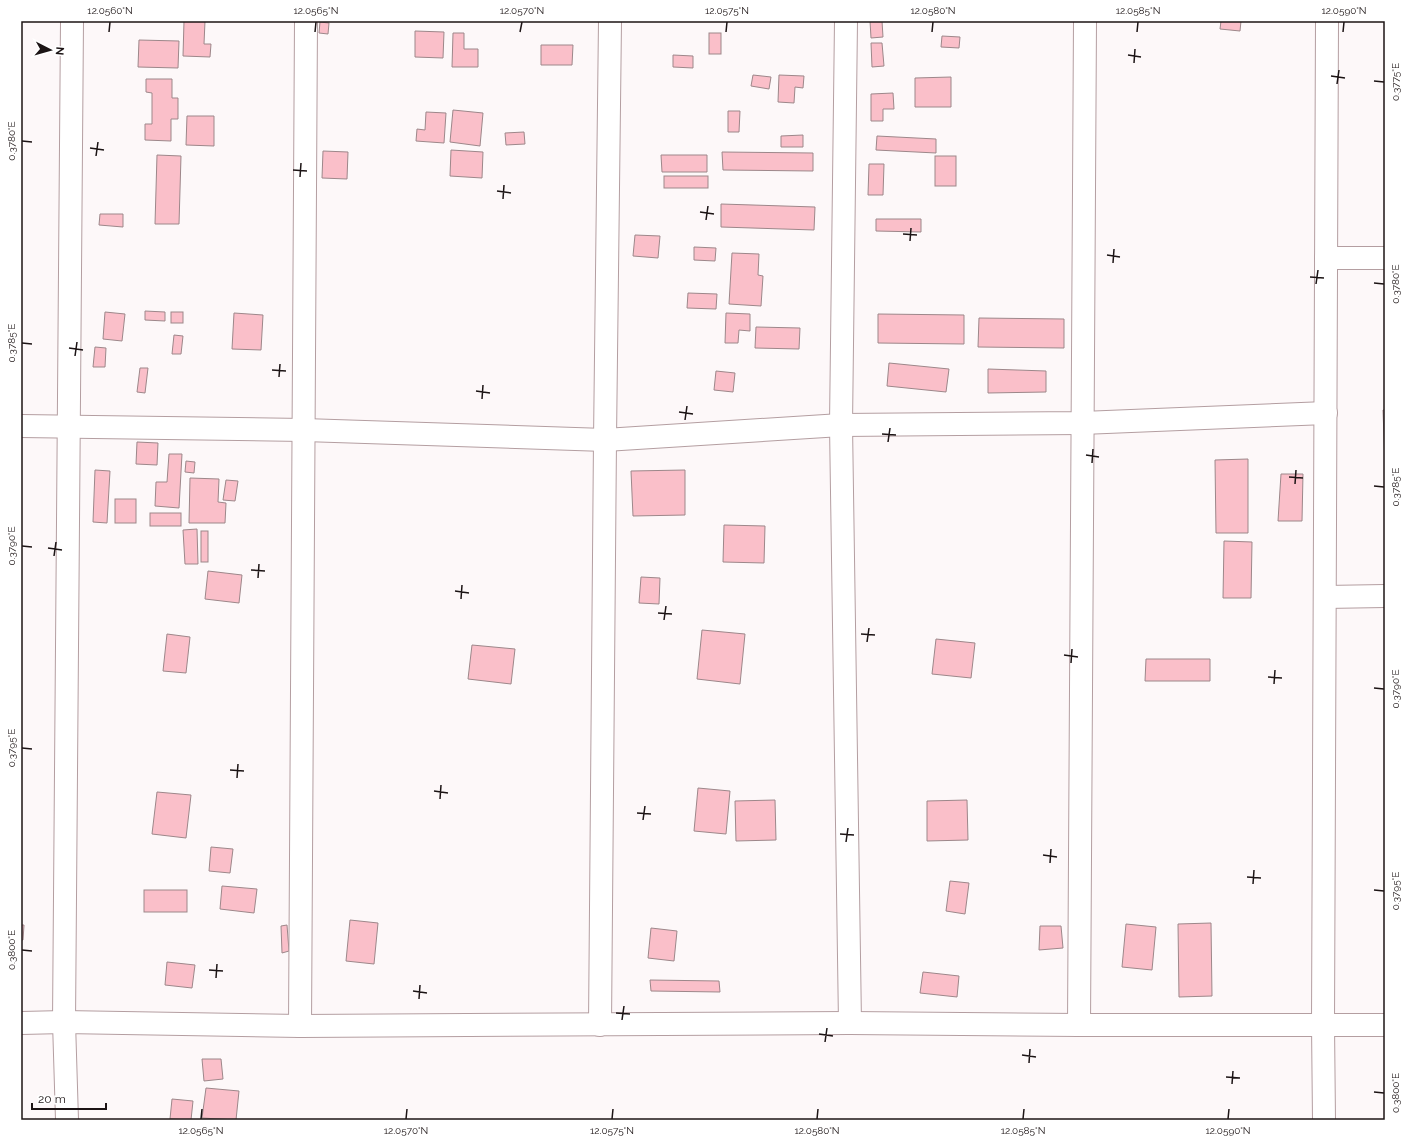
<svg xmlns="http://www.w3.org/2000/svg" width="1406" height="1141" font-family="Raleway,sans-serif">
	<rect width="100%" height="100%" fill="#fdf8f9"/>
	<g fill="#fabfc9" stroke="#9d878a">
		<path d="M 184,21 L 205,21 L 204,44 L 211,44 L 210,57 L 183,56 Z"/>
		<path d="M 870,21 L 882,21 L 883,37 L 871,38 Z"/>
		<path d="M 1221,21 L 1241,21 L 1240,31 L 1220,29 Z"/>
		<path d="M 320,22 L 329,23 L 328,34 L 319,33 Z"/>
		<path d="M 415,31 L 444,32 L 443,58 L 415,57 Z"/>
		<path d="M 453,33 L 464,33 L 464,49 L 478,49 L 478,67 L 452,67 Z"/>
		<rect x="709" y="33" width="12" height="21"/>
		<path d="M 942,36 L 960,37 L 959,48 L 941,47 Z"/>
		<path d="M 139,40 L 179,41 L 178,68 L 138,67 Z"/>
		<path d="M 871,43 L 882,43 L 884,66 L 872,67 Z"/>
		<path d="M 541,45 L 573,45 L 572,65 L 541,65 Z"/>
		<path d="M 673,55 L 693,56 L 693,68 L 673,67 Z"/>
		<path d="M 753,75 L 771,77 L 769,89 L 751,86 Z"/>
		<path d="M 779,75 L 804,76 L 803,88 L 795,87 L 794,103 L 778,102 Z"/>
		<path d="M 951,77 L 951,107 L 915,107 L 915,78 Z"/>
		<path d="M 146,79 L 172,79 L 172,98 L 178,98 L 178,119 L 171,119 L 171,141 L 145,140 L 145,124 L 152,124 L 152,93 L 146,92 Z"/>
		<path d="M 893,93 L 894,109 L 883,109 L 883,121 L 871,121 L 871,94 Z"/>
		<path d="M 453,110 L 483,113 L 480,146 L 450,142 Z"/>
		<path d="M 728,111 L 740,111 L 739,132 L 728,132 Z"/>
		<path d="M 426,112 L 446,113 L 444,143 L 416,141 L 417,129 L 425,130 Z"/>
		<path d="M 187,116 L 214,116 L 214,146 L 186,145 Z"/>
		<path d="M 524,132 L 525,144 L 506,145 L 505,133 Z"/>
		<path d="M 803,135 L 803,147 L 781,147 L 781,136 Z"/>
		<path d="M 877,136 L 936,139 L 936,153 L 876,150 Z"/>
		<path d="M 451,150 L 483,152 L 482,178 L 450,176 Z"/>
		<path d="M 323,151 L 348,152 L 347,179 L 322,178 Z"/>
		<path d="M 722,152 L 813,153 L 813,171 L 723,170 Z"/>
		<path d="M 157,155 L 181,156 L 179,224 L 155,224 Z"/>
		<path d="M 661,155 L 707,155 L 707,172 L 662,172 Z"/>
		<rect x="935" y="156" width="21" height="30"/>
		<path d="M 869,164 L 884,164 L 883,195 L 868,195 Z"/>
		<rect x="664" y="176" width="44" height="12"/>
		<path d="M 721,204 L 815,207 L 814,230 L 721,227 Z"/>
		<path d="M 100,214 L 123,214 L 123,227 L 99,225 Z"/>
		<path d="M 876,219 L 921,219 L 921,232 L 876,231 Z"/>
		<path d="M 635,235 L 660,236 L 658,258 L 633,256 Z"/>
		<path d="M 694,247 L 716,248 L 715,261 L 694,260 Z"/>
		<path d="M 732,253 L 759,254 L 758,275 L 763,276 L 761,306 L 729,304 Z"/>
		<path d="M 688,293 L 717,294 L 716,309 L 687,308 Z"/>
		<path d="M 145,311 L 165,312 L 165,321 L 145,320 Z"/>
		<path d="M 105,312 L 125,314 L 122,341 L 103,339 Z"/>
		<rect x="171" y="312" width="12" height="11"/>
		<path d="M 234,313 L 263,315 L 261,350 L 232,349 Z"/>
		<path d="M 726,313 L 750,314 L 750,331 L 739,330 L 738,343 L 725,343 Z"/>
		<path d="M 878,314 L 964,315 L 964,344 L 878,343 Z"/>
		<path d="M 979,318 L 1064,319 L 1064,348 L 978,347 Z"/>
		<path d="M 756,327 L 800,328 L 799,349 L 755,348 Z"/>
		<path d="M 174,335 L 183,336 L 181,354 L 172,354 Z"/>
		<path d="M 95,347 L 106,348 L 105,367 L 93,367 Z"/>
		<path d="M 889,363 L 949,369 L 946,392 L 887,386 Z"/>
		<path d="M 140,368 L 148,368 L 145,393 L 137,392 Z"/>
		<path d="M 988,369 L 1046,371 L 1046,392 L 988,393 Z"/>
		<path d="M 716,371 L 735,373 L 733,392 L 714,390 Z"/>
		<path d="M 1383,410 L 1385,410 L 1385,465 Z"/>
		<path d="M 137,442 L 158,443 L 157,465 L 136,464 Z"/>
		<path d="M 169,454 L 182,454 L 179,508 L 155,506 L 156,482 L 167,482 Z"/>
		<path d="M 1248,459 L 1248,533 L 1216,533 L 1215,460 Z"/>
		<path d="M 186,461 L 195,462 L 194,473 L 185,472 Z"/>
		<path d="M 95,470 L 110,471 L 107,523 L 93,522 Z"/>
		<path d="M 685,470 L 685,515 L 633,516 L 631,471 Z"/>
		<path d="M 1281,474 L 1303,474 L 1302,521 L 1278,521 Z"/>
		<path d="M 190,478 L 219,479 L 218,502 L 226,503 L 225,523 L 189,523 Z"/>
		<path d="M 226,480 L 238,481 L 235,501 L 223,500 Z"/>
		<rect x="115" y="499" width="21" height="24"/>
		<rect x="150" y="513" width="31" height="13"/>
		<path d="M 724,525 L 765,526 L 764,563 L 723,562 Z"/>
		<path d="M 197,529 L 198,564 L 185,564 L 183,530 Z"/>
		<rect x="201" y="531" width="7" height="31"/>
		<path d="M 1224,541 L 1252,542 L 1251,598 L 1223,598 Z"/>
		<path d="M 208,571 L 242,575 L 239,603 L 205,599 Z"/>
		<path d="M 641,577 L 660,578 L 659,604 L 639,603 Z"/>
		<path d="M 702,630 L 745,634 L 740,684 L 697,679 Z"/>
		<path d="M 167,634 L 190,637 L 186,673 L 163,671 Z"/>
		<path d="M 936,639 L 975,643 L 971,678 L 932,674 Z"/>
		<path d="M 472,645 L 515,649 L 511,684 L 468,679 Z"/>
		<path d="M 1146,659 L 1210,659 L 1210,681 L 1145,681 Z"/>
		<path d="M 698,788 L 730,791 L 726,834 L 694,831 Z"/>
		<path d="M 157,792 L 191,795 L 186,838 L 152,834 Z"/>
		<path d="M 775,800 L 776,840 L 736,841 L 735,801 Z"/>
		<path d="M 967,800 L 968,840 L 927,841 L 927,801 Z"/>
		<path d="M 211,847 L 233,849 L 230,873 L 209,871 Z"/>
		<path d="M 950,881 L 969,883 L 965,914 L 946,911 Z"/>
		<path d="M 222,886 L 257,889 L 254,913 L 220,909 Z"/>
		<rect x="144" y="890" width="43" height="22"/>
		<path d="M 350,920 L 378,923 L 374,964 L 346,961 Z"/>
		<path d="M 1211,923 L 1212,996 L 1179,997 L 1178,924 Z"/>
		<path d="M 1126,924 L 1156,927 L 1152,970 L 1122,967 Z"/>
		<path d="M 21,925 L 24,925 L 23,940 L 21,940 Z"/>
		<path d="M 287,925 L 289,951 L 282,953 L 281,926 Z"/>
		<path d="M 1040,926 L 1061,926 L 1063,948 L 1039,950 Z"/>
		<path d="M 651,928 L 677,931 L 674,961 L 648,958 Z"/>
		<path d="M 167,962 L 195,965 L 192,988 L 165,985 Z"/>
		<path d="M 923,972 L 959,976 L 957,997 L 920,993 Z"/>
		<path d="M 650,980 L 719,981 L 720,992 L 651,991 Z"/>
		<path d="M 202,1059 L 221,1059 L 223,1079 L 204,1081 Z"/>
		<path d="M 206,1088 L 239,1091 L 236,1120 L 202,1118 Z"/>
		<path d="M 172,1099 L 193,1101 L 191,1120 L 170,1119 Z"/>
	</g>
	<g fill="none" stroke-linecap="round" stroke-linejoin="round">
		<defs>
			<g id="minor">
				<path d="M 846,21 L 841,425 L 850,1023"/>
				<path d="M 1326,258 L 1385,258"/>
				<path d="M 21,426 L 304,430 L 605,440 L 841,425 L 1082,423 L 1326,413"/>
				<path d="M 1325,597 L 1385,596"/>
				<path d="M 21,1023 L 64,1022 L 300,1026 L 850,1023 L 1079,1025 L 1385,1025"/>
				<path d="M 600,1025 L 605,440 L 610,21"/>
				<path d="M 1079,1025 L 1085,21"/>
				<path d="M 300,1026 L 306,21"/>
				<path d="M 67,1120 L 64,1022 L 72,21"/>
				<path d="M 1324,1120 L 1323,1025 L 1327,21"/>
			</g>
		</defs>
		<use href="#minor" stroke="#b49ea1" stroke-width="24"/>
		<use href="#minor" stroke="#fff" stroke-width="22"/>
	</g>
	<path fill="none" stroke="#1c1415" stroke-width="1.5" d="M 109,32 L 110,22M 315,32 L 316,22M 520,32 L 522,22M 726,32 L 727,22M 932,32 L 933,22M 1137,32 L 1138,22M 1343,32 L 1344,22M 1128,55 L 1141,57M 1134,63 L 1135,49M 1331,76 L 1345,78M 1374,81 L 1384,82M 1337,84 L 1339,70M 22,141 L 32,142M 90,148 L 104,150M 96,156 L 98,142M 293,170 L 307,171M 300,177 L 301,163M 497,191 L 511,193M 503,199 L 504,185M 700,212 L 714,214M 706,220 L 708,206M 903,234 L 917,235M 910,241 L 911,228M 1107,255 L 1120,257M 1113,263 L 1114,249M 1310,277 L 1324,278M 1374,283 L 1384,284M 1316,284 L 1318,270M 22,343 L 32,344M 69,348 L 83,350M 75,356 L 77,342M 272,370 L 286,371M 279,377 L 280,364M 476,391 L 490,393M 482,399 L 483,385M 679,412 L 693,414M 685,420 L 687,406M 882,434 L 896,435M 888,442 L 890,428M 1086,455 L 1099,457M 1092,463 L 1093,449M 1289,477 L 1303,478M 1295,484 L 1296,470M 1374,486 L 1384,487M 22,546 L 32,547M 48,548 L 62,550M 54,556 L 56,542M 251,570 L 265,571M 258,578 L 259,564M 455,591 L 469,593M 461,599 L 462,585M 658,613 L 672,614M 664,620 L 666,606M 861,634 L 875,635M 867,642 L 869,628M 1064,655 L 1078,657M 1071,663 L 1072,649M 1268,677 L 1282,678M 1274,684 L 1275,670M 1374,688 L 1384,689M 22,748 L 32,749M 230,770 L 244,771M 237,778 L 238,764M 434,791 L 448,793M 440,799 L 441,785M 637,813 L 651,814M 643,820 L 645,806M 840,834 L 854,835M 846,842 L 848,828M 1043,855 L 1057,857M 1050,863 L 1051,849M 1247,877 L 1261,878M 1253,884 L 1254,870M 1374,890 L 1384,891M 22,950 L 32,951M 209,970 L 223,971M 216,978 L 217,964M 413,991 L 427,993M 419,999 L 420,985M 616,1013 L 630,1014M 622,1020 L 624,1006M 819,1034 L 833,1036M 825,1042 L 827,1028M 1022,1055 L 1036,1057M 1029,1063 L 1030,1049M 1226,1077 L 1240,1078M 1232,1084 L 1233,1071M 1374,1092 L 1384,1093M 201,1119 L 202,1109M 406,1119 L 407,1109M 612,1119 L 613,1109M 817,1119 L 818,1109M 1023,1119 L 1024,1109M 1228,1119 L 1229,1109"/>
	<rect width="1406" height="1141" fill="none" stroke="#ffffff" stroke-width="44"/>
	<g transform="translate(50 50) rotate(96)" stroke="#ffffff" stroke-width="3" paint-order="stroke">
	<path d="M0-3L7 15L0 10L-7 15Z" fill="#1c1415"/>
	<text y="-6" font-size="11" font-weight="bold" text-anchor="middle" fill="#1c1415">N</text>
	</g>
	<path d="M32 1103v6h74v-6" fill="none" stroke="#1c1415" stroke-width="2"/>
	<text x="38" y="1103" font-size="12" fill="#1c1415" stroke="#ffffff" stroke-width="3" paint-order="stroke">20 m</text>
	<rect x="22" y="22" width="1362" height="1097" fill="none" stroke="#1c1415" stroke-width="1.5"/>
	<g font-size="10" text-anchor="middle" fill="#1c1415">
		<text x="110" y="14">12.0560°N</text>
		<text x="316" y="14">12.0565°N</text>
		<text x="522" y="14">12.0570°N</text>
		<text x="727" y="14">12.0575°N</text>
		<text x="933" y="14">12.0580°N</text>
		<text x="1138" y="14">12.0585°N</text>
		<text x="1344" y="14">12.0590°N</text>
		<text transform="translate(1395 82) rotate(-90)" y="4">0.3775°E</text>
		<text transform="translate(11 141) rotate(-90)" y="4">0.3780°E</text>
		<text transform="translate(1395 284) rotate(-90)" y="4">0.3780°E</text>
		<text transform="translate(11 343) rotate(-90)" y="4">0.3785°E</text>
		<text transform="translate(1395 487) rotate(-90)" y="4">0.3785°E</text>
		<text transform="translate(11 546) rotate(-90)" y="4">0.3790°E</text>
		<text transform="translate(1395 689) rotate(-90)" y="4">0.3790°E</text>
		<text transform="translate(11 748) rotate(-90)" y="4">0.3795°E</text>
		<text transform="translate(1395 891) rotate(-90)" y="4">0.3795°E</text>
		<text transform="translate(11 950) rotate(-90)" y="4">0.3800°E</text>
		<text transform="translate(1395 1093) rotate(-90)" y="4">0.3800°E</text>
		<text x="201" y="1134">12.0565°N</text>
		<text x="406" y="1134">12.0570°N</text>
		<text x="612" y="1134">12.0575°N</text>
		<text x="817" y="1134">12.0580°N</text>
		<text x="1023" y="1134">12.0585°N</text>
		<text x="1228" y="1134">12.0590°N</text>
	</g>
</svg>
